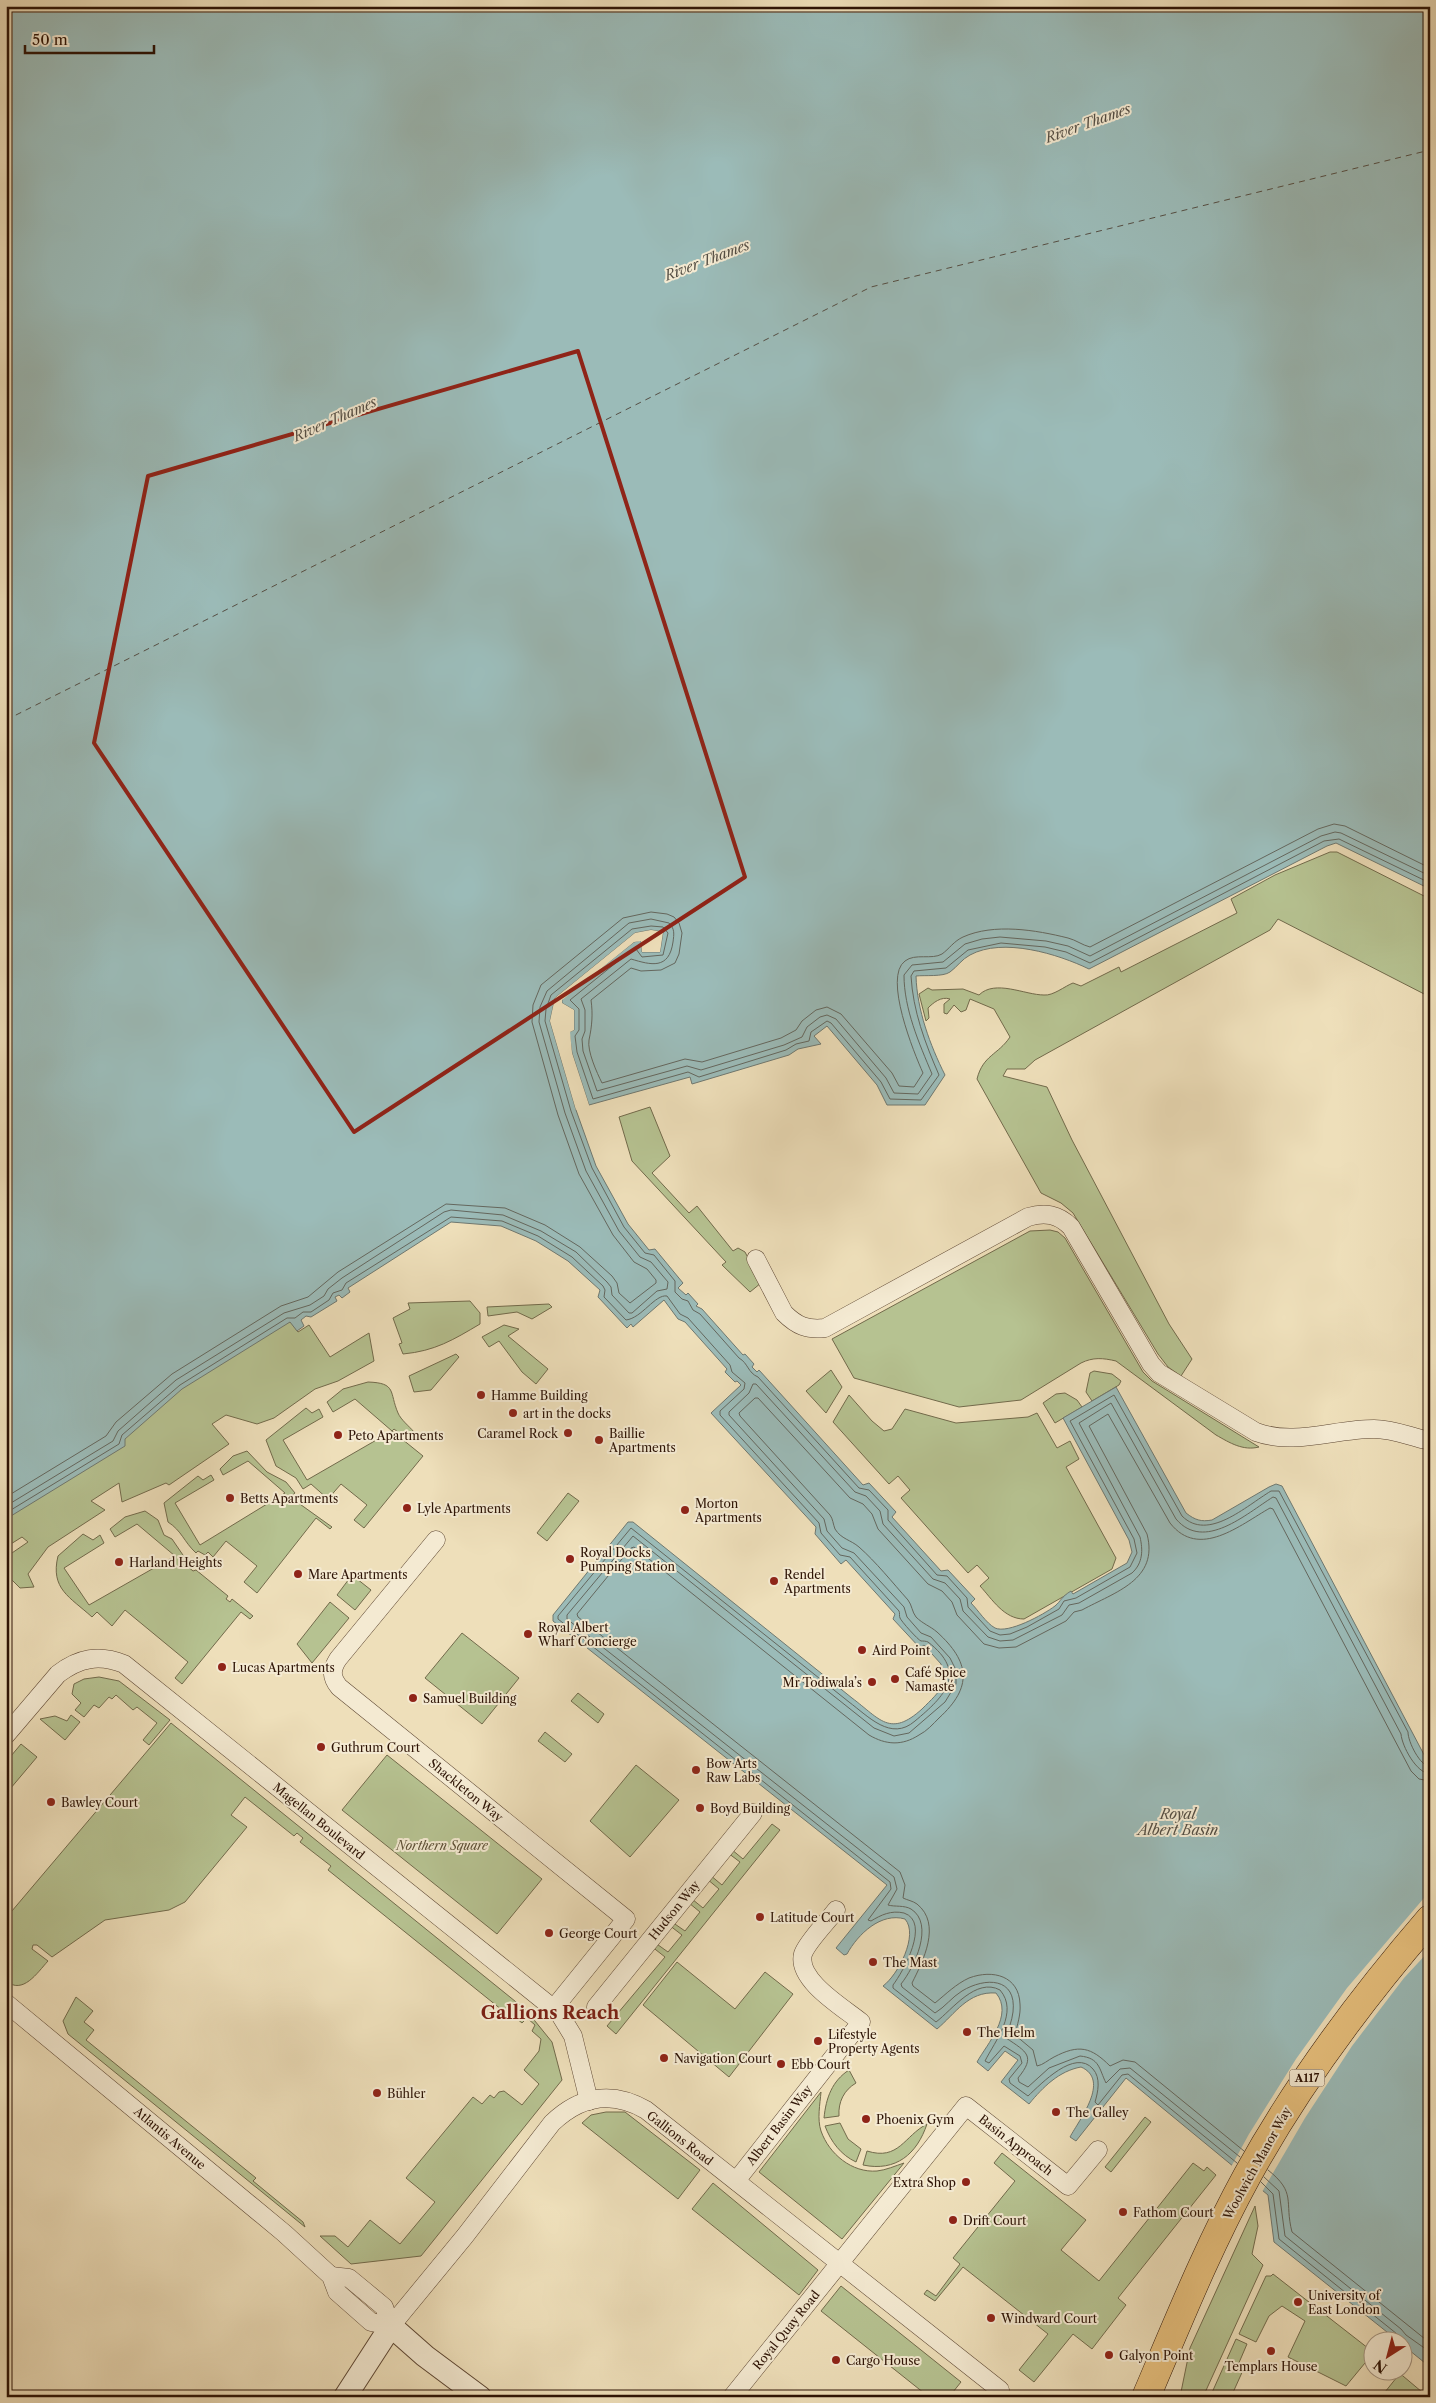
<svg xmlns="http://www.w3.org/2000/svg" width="1436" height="2403" font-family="'Libre Caslon Text',serif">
	<rect width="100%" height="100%" fill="#eedfba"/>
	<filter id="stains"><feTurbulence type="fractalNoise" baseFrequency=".004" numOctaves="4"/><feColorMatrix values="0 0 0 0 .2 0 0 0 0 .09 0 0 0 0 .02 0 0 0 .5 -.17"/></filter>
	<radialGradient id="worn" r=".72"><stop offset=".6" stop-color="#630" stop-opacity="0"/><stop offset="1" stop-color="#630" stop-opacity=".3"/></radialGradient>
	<g fill="#b6c291" stroke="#726a4b">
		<path d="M 1330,852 L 1337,852 L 1430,899 L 1430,997 L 1278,919 L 1270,930 L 1035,1060 L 1025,1069 L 1007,1069 L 1003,1076 L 1047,1087 L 1072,1140 L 1169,1324 L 1192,1359 L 1181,1376 L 1168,1367 L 1158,1354 L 1073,1213 L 1061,1203 L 1041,1193 L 977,1079 C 983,1055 998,1055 1010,1037 L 994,1009 L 970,999 L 966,1010 L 961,1012 L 954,1005 L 947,1014 L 944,1013 L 944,1004 L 950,999 C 941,996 933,1003 928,1008 L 929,1018 L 926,1021 L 919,994 L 928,988 L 932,990 L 963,989 L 979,995 C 995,979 1025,995 1044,995 C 1053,996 1065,986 1073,983 L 1081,986 L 1119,967 L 1121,972 L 1237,913 L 1231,899 L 1275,875 Z"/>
		<path d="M 650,1107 L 670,1156 L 652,1173 L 689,1213 L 697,1206 L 733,1251 L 738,1248 L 745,1252 L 761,1283 L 750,1292 L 722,1265 L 726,1262 L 632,1161 L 619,1117 Z"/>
		<path d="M 1050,1230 L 1058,1232 L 1065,1238 L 1143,1372 L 1152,1381 L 1259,1447 C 1243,1451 1230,1443 1216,1435 L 1116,1361 C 1103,1358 1093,1357 1081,1363 L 1021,1400 L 959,1407 L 854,1378 L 832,1339 L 1030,1231 Z"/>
		<path d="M 470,1301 L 480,1313 L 480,1324 C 453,1340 435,1351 403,1354 L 399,1344 L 402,1343 L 401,1340 L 393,1318 L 410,1309 L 408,1303 Z"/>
		<path d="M 549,1304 L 552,1307 L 532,1319 L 517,1312 L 488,1316 L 487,1307 Z"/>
		<path d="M 291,1322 L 298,1332 L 309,1325 L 330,1357 L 369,1333 L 374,1361 L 338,1381 L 315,1389 L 274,1418 L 257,1424 L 226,1415 L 212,1424 L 229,1444 L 169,1485 L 166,1483 L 122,1502 L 119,1483 L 91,1501 L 105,1510 L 48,1547 L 28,1574 L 34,1587 L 20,1588 L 10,1578 L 9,1555 L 28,1542 L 22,1537 L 6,1547 L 6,1526 L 11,1523 L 9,1518 L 6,1519 L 6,1348 Z"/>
		<path d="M 504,1325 L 519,1329 L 508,1336 L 548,1369 L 536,1384 L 522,1372 L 499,1341 L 489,1347 L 482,1337 Z"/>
		<path d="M 456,1354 L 459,1357 L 431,1390 L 414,1392 L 409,1376 Z"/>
		<path d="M 831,1370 L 842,1387 L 826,1413 L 806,1391 Z"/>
		<path d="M 1094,1371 L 1112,1374 L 1121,1381 L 1119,1385 L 1092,1401 L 1086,1392 L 1090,1373 Z"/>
		<path d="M 368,1382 C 397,1383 389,1392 398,1413 C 401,1420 409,1426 414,1432 L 407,1439 L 394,1429 L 392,1431 L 423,1456 L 364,1528 L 354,1520 L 367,1505 L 341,1484 L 328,1499 L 311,1484 L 303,1489 L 296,1478 L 276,1466 L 266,1440 L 306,1408 L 312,1413 L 319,1409 L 323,1417 L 283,1440 L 307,1480 L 392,1431 L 355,1399 L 333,1412 L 327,1402 L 343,1389 Z"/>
		<path d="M 1065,1393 L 1077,1400 L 1082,1407 L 1055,1423 L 1043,1403 L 1056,1394 Z"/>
		<path d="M 849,1395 L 872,1421 L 884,1431 L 892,1429 L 905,1409 L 956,1423 L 1028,1417 L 1037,1413 L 1057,1448 L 1070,1441 L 1079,1459 L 1066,1467 L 1116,1558 L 1112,1569 L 1024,1619 C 1004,1619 992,1599 980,1586 L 989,1578 L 977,1565 L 968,1573 L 901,1498 L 910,1490 L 898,1476 L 889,1484 L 833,1422 Z"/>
		<path d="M 247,1451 L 267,1472 L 286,1482 L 295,1493 L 290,1497 L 332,1527 L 330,1529 L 316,1518 L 257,1593 L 244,1582 L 257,1566 L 226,1541 L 213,1557 L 208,1552 L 205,1555 L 198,1551 L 196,1553 C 184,1542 182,1531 168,1522 L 164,1503 L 198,1476 L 203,1480 L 211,1475 L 214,1480 L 175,1503 L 200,1545 L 285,1493 L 248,1461 L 223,1475 L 220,1469 L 233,1456 Z"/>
		<path d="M 568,1493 L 579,1501 L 547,1541 L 537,1533 Z"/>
		<path d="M 145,1511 L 158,1520 L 164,1535 L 172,1539 L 185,1558 L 181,1561 L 193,1571 L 196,1570 L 228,1596 L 226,1599 L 230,1602 L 232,1599 L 253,1616 L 250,1619 L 241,1612 L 182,1684 L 175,1678 L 188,1662 L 125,1610 L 112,1626 L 97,1612 L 92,1617 C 70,1597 50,1589 58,1556 L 83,1534 L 93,1540 L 100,1535 L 104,1543 L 64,1568 L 89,1605 L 175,1556 L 137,1524 L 115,1537 L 110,1529 L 125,1517 Z"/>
		<path d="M 352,1575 L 371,1590 L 355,1610 L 337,1595 Z"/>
		<path d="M 330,1602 L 349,1618 L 312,1663 L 297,1644 Z"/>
		<path d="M 462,1633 L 519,1678 L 482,1724 L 425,1678 Z"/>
		<path d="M 99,1677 L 119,1681 L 170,1720 L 149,1745 L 143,1740 L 157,1723 L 137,1707 L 133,1710 L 116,1695 L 112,1699 L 109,1697 L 99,1708 L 94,1705 L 84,1717 L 75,1710 L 81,1703 L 72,1694 L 74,1684 L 84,1679 Z"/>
		<path d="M 578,1693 L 604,1714 L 598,1723 L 571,1701 Z"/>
		<path d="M 71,1715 L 80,1722 L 65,1740 L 40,1719 L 55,1716 L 67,1721 Z"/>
		<path d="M 171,1723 L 526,2010 L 552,2042 L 562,2080 L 421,2256 L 351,2264 L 320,2236 L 335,2236 L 348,2247 L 370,2220 L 400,2244 L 435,2202 L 406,2178 L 473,2097 L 482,2104 L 490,2095 L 494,2098 L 499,2092 L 504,2091 L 522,2105 L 539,2084 L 524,2070 L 539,2051 L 541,2039 L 532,2031 L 535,2025 L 527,2018 L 522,2023 L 505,2009 L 502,2010 L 328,1870 L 331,1866 L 300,1842 L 303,1838 L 297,1833 L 294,1836 L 245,1797 L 231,1815 L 247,1827 L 185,1902 L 169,1910 L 105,1920 L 52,1957 L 37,1945 L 33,1945 L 32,1949 L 48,1961 C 37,1973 23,1995 6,1981 L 6,1918 Z"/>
		<path d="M 545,1732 L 572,1754 L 565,1762 L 538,1741 Z"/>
		<path d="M 21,1744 L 37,1757 L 10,1789 L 6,1786 L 6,1762 Z"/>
		<path d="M 387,1755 L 542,1879 L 497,1934 L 342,1810 Z"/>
		<path d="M 636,1765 L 679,1800 L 630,1857 L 590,1821 Z"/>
		<path d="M 772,1824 L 780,1830 L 616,2034 L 607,2026 L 665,1957 L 651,1946 L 654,1942 L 668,1952 L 682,1935 L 669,1925 L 672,1922 L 685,1931 L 700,1912 L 689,1903 L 692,1899 L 703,1908 L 719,1889 L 707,1879 L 710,1875 L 722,1885 L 740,1862 L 728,1853 L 731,1849 L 743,1859 Z"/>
		<path d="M 677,1962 L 735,2009 L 765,1972 L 793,1994 L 729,2077 L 643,2005 Z"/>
		<path d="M 76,1997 L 93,2011 L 84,2022 L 94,2030 L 86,2040 L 256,2178 L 253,2181 L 303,2222 L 305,2227 L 68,2034 L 63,2021 Z"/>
		<path d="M 849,2070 L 856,2083 C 844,2090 838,2102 839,2116 L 824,2118 C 826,2098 832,2081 849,2070 Z"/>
		<path d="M 821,2092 C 820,2104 817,2119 821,2131 C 829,2154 852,2173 877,2171 C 886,2170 895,2166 904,2163 L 842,2239 L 759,2172 Z"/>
		<path d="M 606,2112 L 625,2112 L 700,2170 L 678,2199 L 582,2123 L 591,2115 Z"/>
		<path d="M 1145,2117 L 1151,2122 L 1111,2172 L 1105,2167 Z"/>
		<path d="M 840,2123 L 848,2139 L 861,2149 L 856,2162 C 841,2155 831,2142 825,2126 Z"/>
		<path d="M 927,2124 C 917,2154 896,2172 863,2165 L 867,2151 C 899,2161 904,2136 927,2124 Z"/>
		<path d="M 1002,2153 L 1086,2220 L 1061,2250 L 1099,2281 L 1193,2163 L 1204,2171 L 1207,2167 L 1216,2175 L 1118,2298 L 1126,2305 L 1092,2349 L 1073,2334 L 1034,2382 L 1019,2370 L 1048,2334 L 963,2267 L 935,2301 L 924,2294 L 927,2290 L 936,2296 L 960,2264 L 953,2258 L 1015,2181 L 994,2163 Z"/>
		<path d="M 713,2183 L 818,2270 L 799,2295 L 692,2209 Z"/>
		<path d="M 1255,2206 L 1258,2226 L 1252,2254 L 1263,2265 L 1203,2397 L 1180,2397 L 1190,2348 Z"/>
		<path d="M 1273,2274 L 1373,2352 L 1373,2360 L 1365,2363 L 1346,2386 L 1288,2357 L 1305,2321 L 1282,2306 L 1269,2316 L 1256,2342 L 1239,2334 L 1266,2276 L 1271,2276 Z"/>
		<path d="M 841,2286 L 961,2382 L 949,2397 L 929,2397 L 821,2311 Z"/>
		<path d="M 1236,2339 L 1247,2344 L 1238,2365 L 1244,2368 L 1231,2397 L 1210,2397 Z"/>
		<path d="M 1392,2370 L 1397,2371 L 1428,2397 L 1381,2397 L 1397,2377 Z"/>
	</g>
	<path fill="#9bbbb8" stroke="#6f7870" d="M 6,6 L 1430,6 L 1430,889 L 1336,843 L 1327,846 L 1089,969 C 1058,954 1003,937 970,955 C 962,959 957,967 950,972 C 943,977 925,975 916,976 C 917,1010 930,1045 945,1075 L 925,1105 L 887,1105 L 877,1085 L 827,1026 L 814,1036 L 821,1044 L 798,1049 L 789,1055 L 692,1084 L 690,1077 L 589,1105 L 572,1053 L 569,1032 L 574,1030 L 574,1010 L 562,1003 L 562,999 L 634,942 L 641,940 L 642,952 L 660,952 L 663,932 L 651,930 L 635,933 L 555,998 L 550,1021 L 576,1110 L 596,1166 L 628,1224 L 649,1250 L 655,1249 L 683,1283 L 678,1288 L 686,1295 L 688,1293 L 698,1304 L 696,1306 L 702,1309 L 743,1355 L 745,1354 L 754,1364 L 752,1367 L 757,1372 L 759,1370 L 863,1485 L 869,1483 L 896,1512 L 892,1517 L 941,1571 L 948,1570 L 975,1599 L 971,1603 C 978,1610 986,1623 995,1628 C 1008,1634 1043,1615 1055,1606 C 1061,1601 1061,1597 1071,1591 L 1073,1594 L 1127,1563 L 1132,1552 L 1129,1540 L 1063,1418 L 1116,1387 L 1186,1513 C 1195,1520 1201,1522 1212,1520 L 1269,1487 L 1276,1484 L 1282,1486 L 1430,1766 L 1430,2367 L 1404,2346 L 1404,2340 L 1397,2340 L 1274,2242 L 1268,2195 L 1126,2078 L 1076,2141 L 1070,2137 C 1079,2120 1111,2080 1081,2067 C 1059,2071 1043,2087 1029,2104 L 1001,2082 L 1018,2060 L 1005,2051 L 988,2071 L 977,2062 C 987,2044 1014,2015 996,1993 C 968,1991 955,2014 937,2029 L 883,1986 C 898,1975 919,1935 905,1919 C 881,1912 858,1934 847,1954 L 844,1955 L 836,1948 L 887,1885 L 553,1621 L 553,1615 L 628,1522 L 633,1522 L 852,1698 C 880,1719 890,1738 922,1709 C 931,1700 939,1693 945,1682 L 941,1664 L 924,1645 L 920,1648 L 893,1619 L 895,1614 L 846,1560 L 841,1564 L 815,1534 L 816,1527 L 711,1413 L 741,1385 L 737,1381 L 735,1382 L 725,1372 L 727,1369 L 685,1322 L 678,1319 L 664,1300 L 633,1327 L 631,1324 L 627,1328 L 598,1297 L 600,1290 L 568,1261 L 536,1241 L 501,1226 L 451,1222 L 348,1288 L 350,1292 L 342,1298 L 339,1295 L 335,1297 L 337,1301 L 311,1317 L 306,1316 L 301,1320 L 304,1326 L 297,1331 L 290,1322 L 182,1389 L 125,1439 L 125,1446 L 6,1519 Z"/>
	<g fill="#eedfba">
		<path d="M 651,930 L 663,932 L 660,952 L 642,952 L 641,941 L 634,942 L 562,1000 L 562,1003 L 574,1010 L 574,1030 L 570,1032 L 572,1053 L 589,1105 L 587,1106 L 569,1053 L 567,1032 L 571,1029 L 571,1011 L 560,1005 L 559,998 L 633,940 L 642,938 L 644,950 L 658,949 L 660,934 L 636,935 L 557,1000 L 553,1020 L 578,1109 L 576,1110 L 550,1021 L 555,998 L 635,933 Z"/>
		<path d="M 1430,1891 L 1430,1950 L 1404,1978 L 1352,2046 L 1305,2118 L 1262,2192 L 1231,2167 L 1249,2134 L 1296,2059 L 1347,1988 Z"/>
	</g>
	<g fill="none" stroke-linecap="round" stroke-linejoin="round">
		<g stroke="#64675e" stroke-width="1">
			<path d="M 1430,883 L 1339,839 L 1324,841 L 1090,963 L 1066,952 L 1045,947 L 1001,943 L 968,950 L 946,968 L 914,971 L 911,976 C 913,1011 925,1043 939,1075 L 921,1100 L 890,1099 L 881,1082 L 831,1023 L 827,1021 L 811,1032 L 809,1041 L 796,1044 L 786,1050 L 699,1077 L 688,1072 L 593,1099 L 577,1052 L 575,1036 L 579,1030 L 579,1009 L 570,1000 L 633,949 L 636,949 L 642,957 L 663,955 L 668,933 L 663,927 L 651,926 L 632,929 L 551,995 L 546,1009 L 545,1021 L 571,1111 L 592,1168 L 624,1227 L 645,1253 L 654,1255 L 675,1281 L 675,1292 L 682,1299 L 688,1301 L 693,1310 L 700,1314 L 739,1358 C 748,1363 748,1373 758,1377 L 859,1488 L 869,1490 L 888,1510 L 888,1520 L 937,1575 L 947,1576 L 967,1598 L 968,1607 L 990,1631 L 1000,1635 L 1010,1634 L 1027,1627 L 1059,1609 L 1064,1601 L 1076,1598 L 1130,1567 L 1137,1553 L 1134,1539 L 1070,1421 L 1114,1395 L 1182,1516 C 1208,1542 1246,1506 1271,1491 L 1279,1491 L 1408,1732 C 1408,1742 1420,1766 1430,1767"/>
			<path d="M 6,1497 L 106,1436 L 116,1422 L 172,1374 L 281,1306 L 308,1297 L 338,1272 L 446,1204 L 505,1208 L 545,1225 L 580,1247 L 612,1276 L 617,1283 L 619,1293 L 630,1303 L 656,1283 L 656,1280 L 647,1269 L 634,1262 L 613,1235 L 579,1174 L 558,1115 L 532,1022 L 533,1005 L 541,985 L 623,918 L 651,912 L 667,914 L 674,917 L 679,923 L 682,933 L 679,954 L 675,963 L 661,970 L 641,971 L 631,968 L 591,1000 C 593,1014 592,1026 589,1040 C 587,1051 597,1073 602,1083 L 685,1059 L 702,1062 L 781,1038 L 796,1030 L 802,1021 L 816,1010 L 827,1007 L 841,1014 L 892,1073 L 899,1086 L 914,1087 L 923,1073 C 914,1053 883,977 905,961 C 915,953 932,960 942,954 C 949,949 954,941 963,937 C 994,923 1036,930 1068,938 C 1076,940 1082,945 1090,947 L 1318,829 L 1334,824 L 1345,826 L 1430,868"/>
			<path d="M 6,1506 L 113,1441 L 118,1431 L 176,1380 L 284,1313 L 310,1305 L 324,1296 L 328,1289 L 342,1278 L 444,1212 L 451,1210 L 503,1215 L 541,1231 L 576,1252 L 607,1282 L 611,1287 L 612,1295 L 629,1313 L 632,1313 L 657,1291 L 667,1289 L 668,1282 L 651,1262 L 640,1257 L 619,1231 L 586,1171 L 565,1113 L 539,1022 L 540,1007 L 547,991 L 629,923 L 651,919 L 669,923 C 675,929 674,934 673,942 C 669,970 651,965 631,959 L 581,999 L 585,1010 L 585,1031 L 582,1039 L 583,1051 L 597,1091 L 687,1066 L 701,1070 L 784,1045 L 802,1037 L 807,1027 L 820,1017 L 827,1015 L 836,1019 L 886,1078 L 894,1093 L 918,1094 L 932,1074 C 919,1043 904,1009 904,975 L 912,965 L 943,962 L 965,944 L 982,939 L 1000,937 L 1046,941 L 1068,946 L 1090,956 L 1321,836 L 1335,832 L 1341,833 L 1430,876"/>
			<path d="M 6,1513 L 119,1444 L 122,1435 L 180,1385 L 287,1318 L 295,1318 L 303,1312 L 311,1312 L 329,1300 L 333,1293 L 342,1290 L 346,1283 L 451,1217 L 502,1221 L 538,1236 L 572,1257 L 603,1286 L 605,1290 L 604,1297 L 626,1320 C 642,1318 655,1294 667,1296 L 680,1314 L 688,1318 L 730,1365 L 732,1372 L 745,1383 L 744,1389 L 720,1411 L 720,1415 L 819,1523 L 821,1533 L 840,1555 L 850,1557 L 899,1611 C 900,1613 899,1616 900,1618 C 901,1621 918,1640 921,1641 C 923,1641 926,1641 928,1642 C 968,1673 945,1696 915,1721 C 891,1742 868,1716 849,1702 L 631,1528 L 558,1616 L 558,1619 L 890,1882 L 891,1889 L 868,1920 L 871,1921 C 881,1915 891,1910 904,1913 C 931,1922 903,1972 893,1985 L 893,1988 L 936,2022 C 952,2010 976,1977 1000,1990 C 1019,2012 995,2041 985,2061 L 989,2063 L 1004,2046 L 1020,2056 L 1022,2063 L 1009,2079 L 1010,2083 L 1028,2096 C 1041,2084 1075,2048 1093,2069 C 1101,2078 1098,2092 1095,2102 L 1098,2105 L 1122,2075 L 1128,2074 L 1237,2163"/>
			<path d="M 1244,2151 L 1135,2062 L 1123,2060 L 1110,2066 C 1091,2047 1079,2044 1054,2057 C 1048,2060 1043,2065 1037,2066 L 1033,2050 L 1015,2035 C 1017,2025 1021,2015 1020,2004 C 1019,1976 993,1969 969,1978 C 956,1984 946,1994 935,2003 L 913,1986 L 912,1983 C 923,1961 942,1924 917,1904 C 913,1901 907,1900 903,1898 L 905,1885 L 900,1872 L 578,1617 L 577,1614 L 631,1548 L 634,1547 L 869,1735 C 886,1745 902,1746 919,1735 C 927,1731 933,1724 939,1718 C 973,1687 970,1662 937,1632 C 930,1626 923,1624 916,1617 C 912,1612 912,1605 908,1600 C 892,1582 876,1562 859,1547 C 851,1540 841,1539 835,1529 C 833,1524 833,1519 830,1515 L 740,1416 L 739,1413 L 755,1398 L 758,1398 L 850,1498 L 863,1504 L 872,1514 L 878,1529 L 928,1584 L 942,1591 L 952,1602 L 957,1615 L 984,1644 L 999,1648 L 1016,1647 L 1066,1621 L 1074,1612 L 1082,1610 C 1115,1592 1159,1580 1147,1534 L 1089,1426 L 1108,1414 L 1170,1523 C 1199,1560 1240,1525 1270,1508 L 1273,1509 L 1411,1771 L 1419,1779 L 1430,1781"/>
			<path d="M 1240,2157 L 1130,2068 L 1120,2069 L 1106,2083 C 1099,2069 1100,2058 1080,2056 L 1049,2068 L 1028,2087 L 1019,2082 L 1018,2078 C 1036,2056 1027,2052 1006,2038 C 1008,2030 1012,2021 1013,2012 C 1017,1977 985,1977 962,1991 C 952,1997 945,2007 935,2013 L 902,1987 L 901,1984 C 914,1968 935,1924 911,1909 C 904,1905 895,1907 888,1905 L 897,1889 L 894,1877 L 567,1619 L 567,1615 L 633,1536 L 874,1728 L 894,1736 L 909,1733 L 945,1702 L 956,1684 L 956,1670 L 950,1658 L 931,1637 L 921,1633 L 907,1617 L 904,1607 L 854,1553 L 842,1548 L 827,1531 L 824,1519 L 729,1415 L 729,1412 L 749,1393 L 753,1384 L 756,1384 L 855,1492 L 866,1496 L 880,1511 L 883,1524 L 933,1579 L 945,1583 L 960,1599 L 963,1611 L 988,1637 L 1000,1641 L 1013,1640 L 1062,1615 L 1069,1605 L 1079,1603 L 1132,1573 C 1143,1563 1143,1550 1140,1537 L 1079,1423 L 1111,1403 L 1176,1519 C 1204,1552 1246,1514 1273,1497 L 1276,1498 L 1401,1734 C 1402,1746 1416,1773 1430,1774"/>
			<path d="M 1268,2170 C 1297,2193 1284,2201 1292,2232 L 1430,2343"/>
			<path d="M 1264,2177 L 1279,2191 L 1285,2236 L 1401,2329 L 1406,2335 L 1430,2352"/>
			<path d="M 1261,2182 L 1273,2194 L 1279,2239 L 1397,2334 L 1400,2340"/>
		</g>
		<path stroke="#544e44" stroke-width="1" stroke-dasharray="6 5" stroke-linecap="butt" d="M 6,720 L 871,287 L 1430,150"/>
		<defs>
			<g id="minor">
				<path d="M 756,1259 L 784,1313 C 797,1326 807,1330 825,1328 L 1028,1217 C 1045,1212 1058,1214 1071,1227 L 1151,1364 L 1159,1373 L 1256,1432 C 1294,1446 1334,1429 1374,1429 C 1394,1429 1410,1437 1430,1441"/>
				<path d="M 436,1540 L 338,1659 C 331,1670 331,1677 339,1687 L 626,1919 L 554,2008"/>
				<path d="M 6,1735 L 58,1674 C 79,1658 99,1654 124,1664 L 559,2013 L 573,2036 L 589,2101"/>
				<path d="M 6,2003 L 284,2233 L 331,2276 L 337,2292 L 371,2322 L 391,2326"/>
				<path d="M 596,2007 L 753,1813"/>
				<path d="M 736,2181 L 861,2022 C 844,2008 796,1980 803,1954 C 807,1942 828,1921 836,1910"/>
				<path d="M 331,2276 L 349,2278 L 366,2292 L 384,2307 L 391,2326"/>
				<path d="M 391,2326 L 465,2236 L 552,2123 C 580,2096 612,2090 646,2110 L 1000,2390"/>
				<path d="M 732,2397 L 966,2106 L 1068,2186 L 1098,2150"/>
			</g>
			<path id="tertiary" d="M 345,2397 L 391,2326 L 425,2356 L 480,2397"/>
			<path id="trunk" d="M 1146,2397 C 1178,2322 1208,2247 1247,2176 C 1298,2083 1361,1999 1430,1919"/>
		</defs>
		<use href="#minor" stroke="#5d4632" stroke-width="19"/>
		<use href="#tertiary" stroke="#5d4632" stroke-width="24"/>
		<use href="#trunk" stroke="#2d1305" stroke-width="29"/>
		<use href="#minor" stroke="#f4ead2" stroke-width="18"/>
		<use href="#tertiary" stroke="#f4ead2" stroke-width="22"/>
		<use href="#trunk" stroke="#e7c07d" stroke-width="28"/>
	</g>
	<path fill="none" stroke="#8f2418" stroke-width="4" stroke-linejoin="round" d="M 578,351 L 745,877 L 354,1132 L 94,743 L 148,476 Z"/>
	<g fill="#8f2418" stroke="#f4ead2" stroke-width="2">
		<circle cx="481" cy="1395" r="5"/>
		<circle cx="513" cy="1413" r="5"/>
		<circle cx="568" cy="1433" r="5"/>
		<circle cx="338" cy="1435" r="5"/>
		<circle cx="599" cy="1440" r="5"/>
		<circle cx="230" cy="1498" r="5"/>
		<circle cx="407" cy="1508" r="5"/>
		<circle cx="685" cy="1510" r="5"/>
		<circle cx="570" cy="1559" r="5"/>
		<circle cx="119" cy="1562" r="5"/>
		<circle cx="298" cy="1574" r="5"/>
		<circle cx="774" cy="1581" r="5"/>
		<circle cx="528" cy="1634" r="5"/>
		<circle cx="862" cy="1650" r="5"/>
		<circle cx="222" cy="1667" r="5"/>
		<circle cx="895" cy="1679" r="5"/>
		<circle cx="872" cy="1682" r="5"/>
		<circle cx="413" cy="1698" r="5"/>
		<circle cx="321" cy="1747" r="5"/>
		<circle cx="696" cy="1770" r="5"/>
		<circle cx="51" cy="1802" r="5"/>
		<circle cx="700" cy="1808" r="5"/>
		<circle cx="760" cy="1917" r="5"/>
		<circle cx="549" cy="1933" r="5"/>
		<circle cx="873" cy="1962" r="5"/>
		<circle cx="967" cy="2032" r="5"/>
		<circle cx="818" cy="2041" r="5"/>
		<circle cx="664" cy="2058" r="5"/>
		<circle cx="781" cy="2064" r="5"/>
		<circle cx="377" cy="2093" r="5"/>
		<circle cx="1056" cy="2112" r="5"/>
		<circle cx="866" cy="2119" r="5"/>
		<circle cx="966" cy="2182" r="5"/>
		<circle cx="1123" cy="2212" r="5"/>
		<circle cx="953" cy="2220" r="5"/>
		<circle cx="1298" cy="2302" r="5"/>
		<circle cx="991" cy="2318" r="5"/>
		<circle cx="1271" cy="2351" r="5"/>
		<circle cx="1109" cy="2355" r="5"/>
		<circle cx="836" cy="2360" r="5"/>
	</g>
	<g text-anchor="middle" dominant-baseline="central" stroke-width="4" stroke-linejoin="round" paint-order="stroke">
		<rect fill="#f4ead2" stroke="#695442" stroke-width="1" x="1289.5" y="2069.5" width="35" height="17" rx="4"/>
		<g font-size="11" font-weight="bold" fill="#2d1305">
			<text x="1307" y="2078">A117</text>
		</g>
		<g font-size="12" fill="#2d1305" stroke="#f4ead2" text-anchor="start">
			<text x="491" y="1395">Hamme Building</text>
			<text x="523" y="1413">art in the docks</text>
			<text x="558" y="1433" text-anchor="end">Caramel Rock</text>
			<text x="609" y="1433">Baillie<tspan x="609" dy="14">Apartments</tspan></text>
			<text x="348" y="1435">Peto Apartments</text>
			<text x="240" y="1498">Betts Apartments</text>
			<text x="695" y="1503">Morton<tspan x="695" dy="14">Apartments</tspan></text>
			<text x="417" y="1508">Lyle Apartments</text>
			<text x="580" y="1552">Royal Docks<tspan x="580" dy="14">Pumping Station</tspan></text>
			<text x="129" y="1562">Harland Heights</text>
			<text x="308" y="1574">Mare Apartments</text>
			<text x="784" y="1574">Rendel<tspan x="784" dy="14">Apartments</tspan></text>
			<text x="538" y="1627">Royal Albert<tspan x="538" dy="14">Wharf Concierge</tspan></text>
			<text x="872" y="1650">Aird Point</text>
			<text x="232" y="1667">Lucas Apartments</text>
			<text x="905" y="1672">Café Spice<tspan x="905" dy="14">Namasté</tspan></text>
			<text x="862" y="1682" text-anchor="end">Mr Todiwala’s</text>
			<text x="423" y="1698">Samuel Building</text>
			<text x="331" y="1747">Guthrum Court</text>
			<text x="706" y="1763">Bow Arts<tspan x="706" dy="14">Raw Labs</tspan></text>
			<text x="61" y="1802">Bawley Court</text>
			<text x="710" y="1808">Boyd Building</text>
			<text x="770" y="1917">Latitude Court</text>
			<text x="559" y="1933">George Court</text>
			<text x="883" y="1962">The Mast</text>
			<text x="977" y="2032">The Helm</text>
			<text x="828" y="2034">Lifestyle<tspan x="828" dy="14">Property Agents</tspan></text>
			<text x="674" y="2058">Navigation Court</text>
			<text x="791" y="2064">Ebb Court</text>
			<text x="387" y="2093">Bühler</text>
			<text x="1066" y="2112">The Galley</text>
			<text x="876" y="2119">Phoenix Gym</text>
			<text x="956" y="2182" text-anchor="end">Extra Shop</text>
			<text x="1133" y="2212">Fathom Court</text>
			<text x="963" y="2220">Drift Court</text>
			<text x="1308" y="2295">University of<tspan x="1308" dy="14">East London</tspan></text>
			<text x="1001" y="2318">Windward Court</text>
			<text x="1119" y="2355">Galyon Point</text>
			<text x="846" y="2360">Cargo House</text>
			<text x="1271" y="2366" text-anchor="middle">Templars House</text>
		</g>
		<g font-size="12" fill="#2d1305" stroke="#f4ead2">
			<text transform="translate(466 1790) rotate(39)">Shackleton Way</text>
			<text transform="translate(319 1821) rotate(39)">Magellan Boulevard</text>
			<text transform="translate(674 1910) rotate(-51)">Hudson Way</text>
			<text transform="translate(779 2125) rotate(-52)">Albert Basin Way</text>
			<text transform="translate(170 2138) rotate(40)">Atlantis Avenue</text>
			<text transform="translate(680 2138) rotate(38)">Gallions Road</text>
			<text transform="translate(1016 2145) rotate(38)">Basin Approach</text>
			<text transform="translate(1257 2163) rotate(-61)">Woolwich Manor Way</text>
			<text transform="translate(786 2330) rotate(-51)">Royal Quay Road</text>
		</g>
		<g font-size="12" font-style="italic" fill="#5d5036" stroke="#f4ead2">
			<text x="442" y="1845">Northern Square</text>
		</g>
		<g font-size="14" font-style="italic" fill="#544e44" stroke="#f4ead2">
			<text transform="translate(1088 123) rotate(-20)">River Thames</text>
			<text transform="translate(707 260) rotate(-21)">River Thames</text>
			<text transform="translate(335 419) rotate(-24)">River Thames</text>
			<text x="1178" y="1814">Royal<tspan x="1178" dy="16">Albert Basin</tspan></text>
		</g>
		<g font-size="18" font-weight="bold" fill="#7a1f14" stroke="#f4ead2">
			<text x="550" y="2013">Gallions Reach</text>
		</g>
	</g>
	<rect width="1436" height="2403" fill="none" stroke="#eedfba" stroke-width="25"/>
	<rect x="8" y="8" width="1421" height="2388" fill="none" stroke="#2d1305" stroke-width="2.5"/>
	<rect x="12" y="12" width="1411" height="2378" fill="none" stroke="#2d1305"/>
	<g transform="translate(1388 2356) rotate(216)"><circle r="24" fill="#f4ead2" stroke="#a49480"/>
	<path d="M0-4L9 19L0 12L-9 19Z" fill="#8f2418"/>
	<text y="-8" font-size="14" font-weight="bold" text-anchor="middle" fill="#2d1305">N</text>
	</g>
	<path d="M25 45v8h129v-8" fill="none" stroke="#2d1305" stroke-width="2.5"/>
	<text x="32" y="45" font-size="15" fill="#2d1305" stroke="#f4ead2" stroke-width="4" paint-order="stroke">50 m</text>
	<rect width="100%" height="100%" filter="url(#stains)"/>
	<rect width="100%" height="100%" fill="url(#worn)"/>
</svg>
